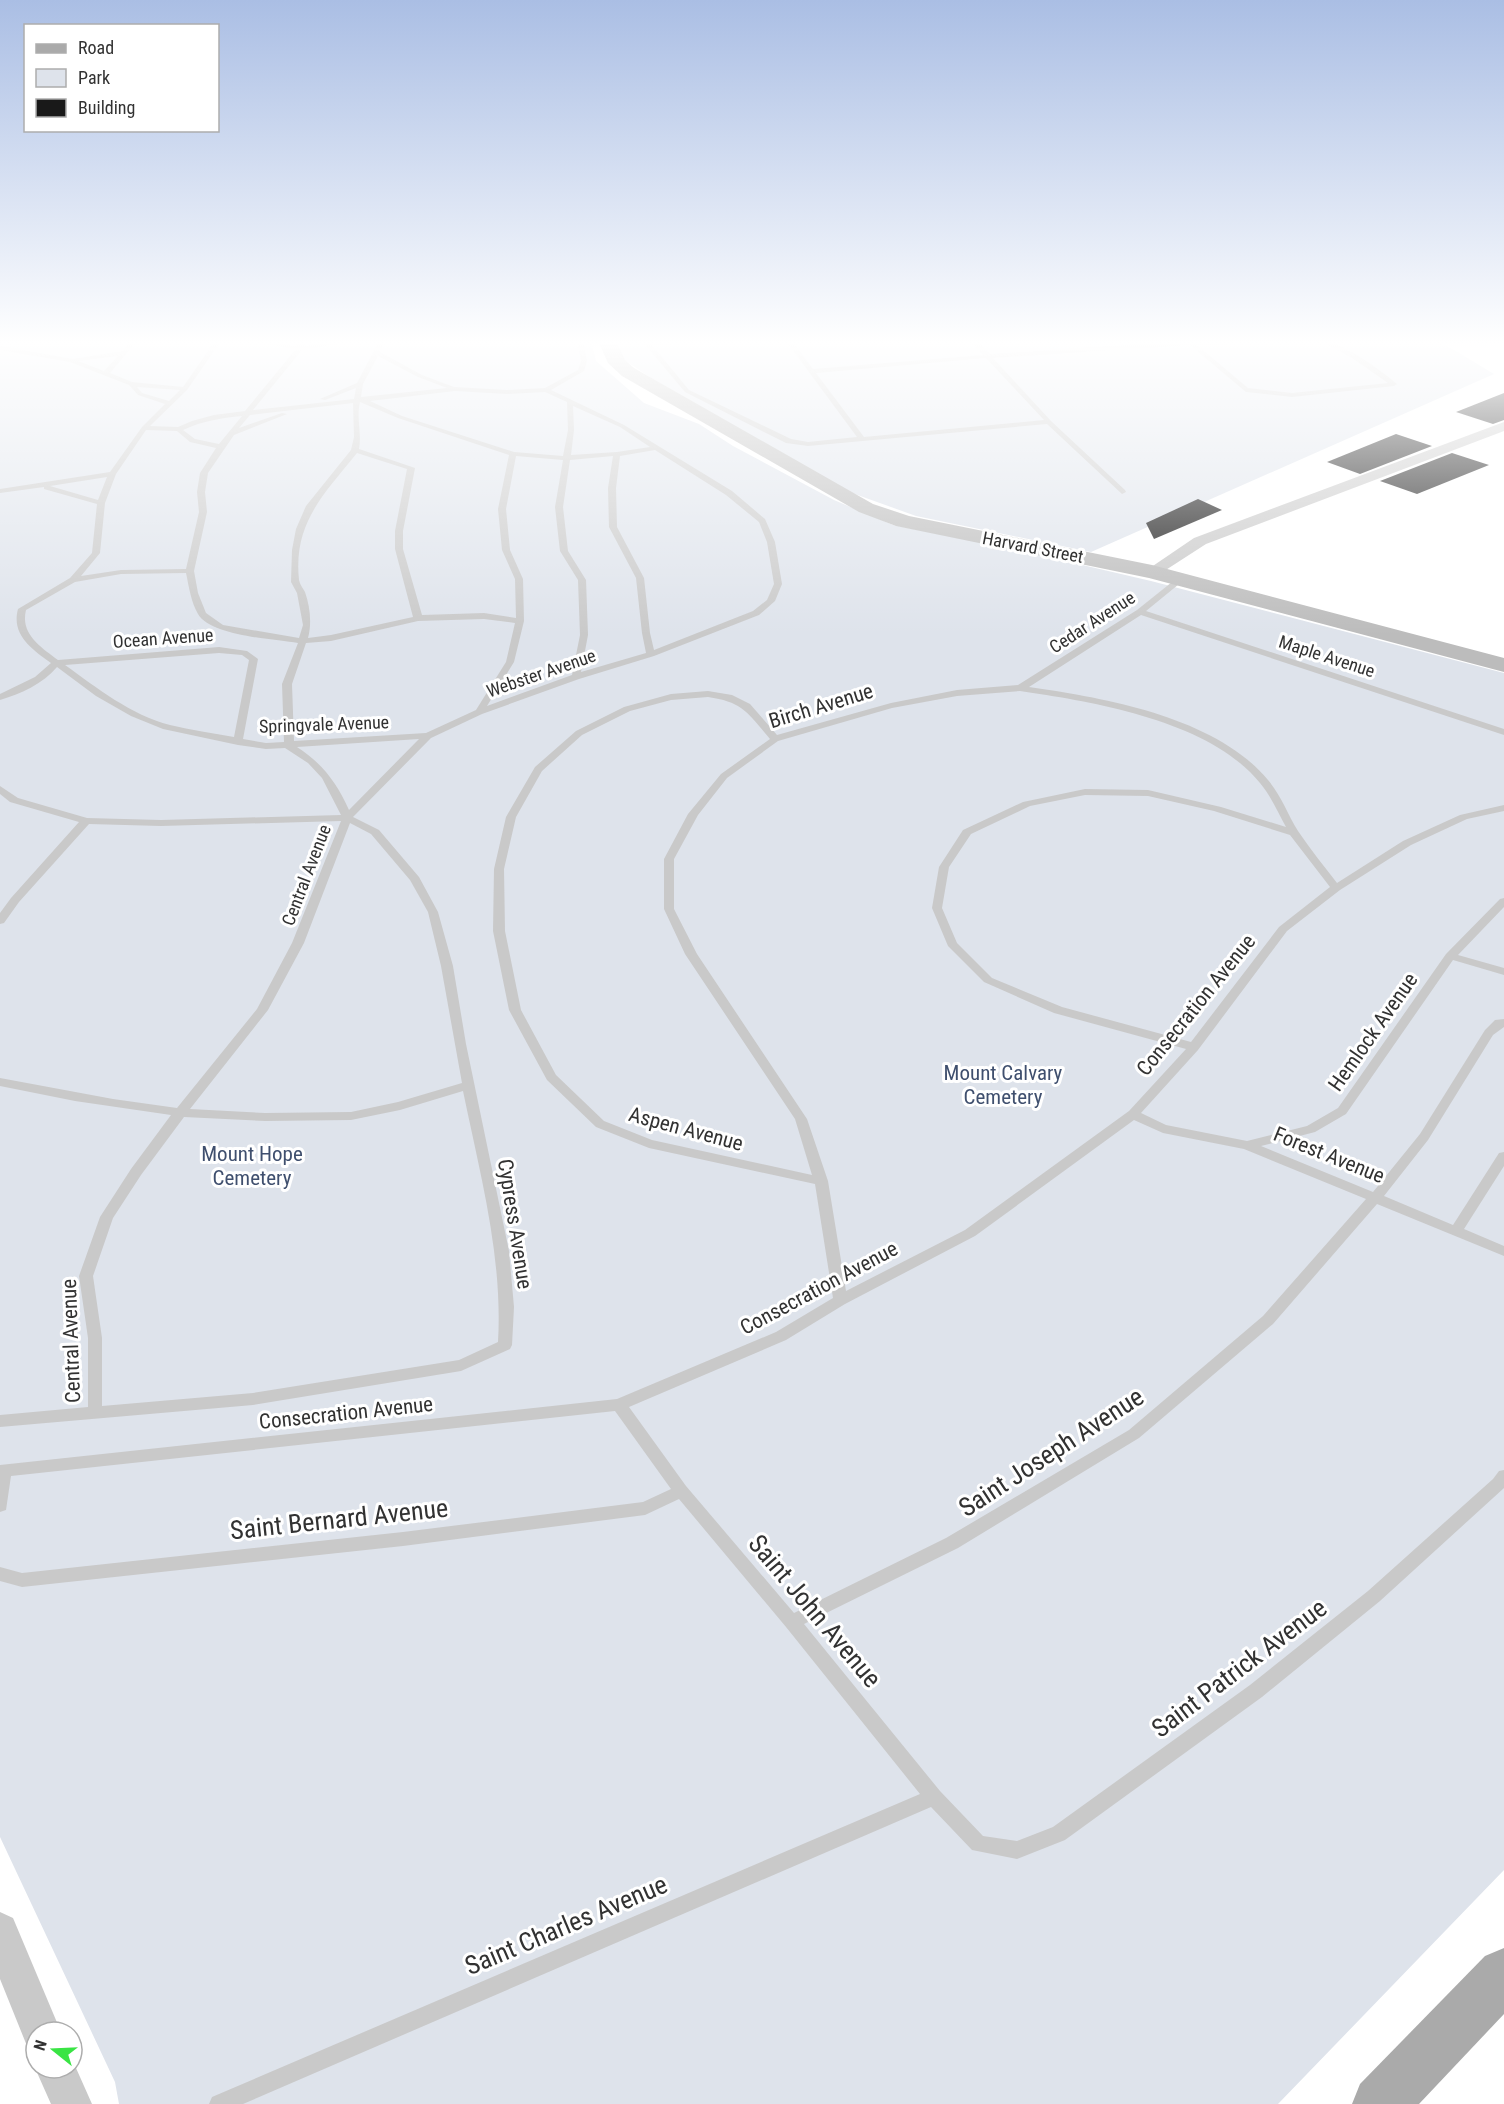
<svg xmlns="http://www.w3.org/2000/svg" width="1504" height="2104" font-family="'Roboto Condensed',sans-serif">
	<rect width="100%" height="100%" fill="#fff"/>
	<g fill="#dee3eb">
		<path d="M 0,341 L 591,341 L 596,361 L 644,403 L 699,424 L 733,446 L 834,500 L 893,525 L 1014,549 L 1151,581 L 1504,673 L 1504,1870 L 1278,2104 L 119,2104 L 115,2082 L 0,1837 Z"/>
		<path d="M 617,341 L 1439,341 L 1494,374 L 1091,552 L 916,516 L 852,493 L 651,378 L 623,359 Z"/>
	</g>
	<g fill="#191919">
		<path d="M 1504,393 L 1504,420 L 1493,424 L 1456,412 Z"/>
		<path d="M 1396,434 L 1432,446 L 1360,474 L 1327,462 Z"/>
		<path d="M 1452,453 L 1489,465 L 1417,494 L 1380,481 Z"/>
		<path d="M 1198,499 L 1222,510 L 1154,539 L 1146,523 Z"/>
	</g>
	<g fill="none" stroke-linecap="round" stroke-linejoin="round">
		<g fill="#c9c9c9" fill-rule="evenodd">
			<path d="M 131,341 L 137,341 L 110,373 L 132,382 L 183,387 L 215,341 L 221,341 L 187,390 L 150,426 L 178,427 L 192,421 L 214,415 L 245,411 L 296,349 L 250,341 L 297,346 L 299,341 L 305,341 L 304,346 L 337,341 L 352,341 L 302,350 L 253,410 L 354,399 L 356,388 L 325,400 L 320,399 L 357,383 L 379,341 L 385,341 L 380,352 L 422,375 L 454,387 L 507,390 L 545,388 L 578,370 L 581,361 L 577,341 L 583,341 L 587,361 L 584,371 L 551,390 L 624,425 L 732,491 L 765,519 L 775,542 L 782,584 L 775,601 L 759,615 L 654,656 L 579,679 L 482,714 L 431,738 L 353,817 L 379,830 L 419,877 L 438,912 L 453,966 L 466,1044 L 509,1251 L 514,1307 L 512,1345 L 510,1349 L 461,1371 L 253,1405 L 0,1427 L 0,1415 L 88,1407 L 88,1338 L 79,1276 L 100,1217 L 131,1169 L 171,1115 L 75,1101 L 0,1086 L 0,1078 L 113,1099 L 177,1108 L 257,1009 L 292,943 L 341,821 L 161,826 L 89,824 L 19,902 L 4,923 L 0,924 L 0,913 L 11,898 L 79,822 L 10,802 L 0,794 L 0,786 L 18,798 L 87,818 L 161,820 L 341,815 L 322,778 L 308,763 L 285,748 L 266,749 L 238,745 L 163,729 L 131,716 L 96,696 L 57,667 C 43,684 20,694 0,700 L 0,694 L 35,677 L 51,663 C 32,649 11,635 18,609 L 70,578 L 92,553 L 97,504 L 44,489 L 44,487 L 0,493 L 0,489 L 110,472 L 142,427 L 165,404 L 138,395 L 129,385 L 70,362 L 0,350 L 0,346 L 73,359 L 122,351 ZM 118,356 L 104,371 L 78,361 ZM 378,356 L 418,377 L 447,388 L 361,397 L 363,384 ZM 137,387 L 180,390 L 169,401 L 142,393 ZM 455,391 L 507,394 L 545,392 L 567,402 L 568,430 L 563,456 L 514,452 L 402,416 L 370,401 ZM 360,402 L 398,418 L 509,455 L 498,509 L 502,550 L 515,579 L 516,618 L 484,613 L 422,615 L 403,549 L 403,531 L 415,468 L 359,449 C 362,433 356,418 360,402 ZM 353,403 L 354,437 L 351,450 L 306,506 L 296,529 L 292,550 L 291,582 L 297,593 L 303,625 L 299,638 L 223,625 L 206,613 L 198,593 L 194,571 L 207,512 L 205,492 L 208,473 L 234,435 L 287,414 L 282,413 L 239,428 L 250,415 ZM 573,406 L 620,427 L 650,447 L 617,452 L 571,455 L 574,430 ZM 242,416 L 219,444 L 195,439 L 183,430 C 202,421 221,418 242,416 ZM 146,430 L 177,431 L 190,442 L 216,448 L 200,473 L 197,492 L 199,512 L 186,569 L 121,570 L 81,576 L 100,553 L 105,503 L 116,474 ZM 655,450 L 726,495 L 759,522 L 767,542 L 774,584 L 767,600 L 753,611 L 654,650 L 650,633 L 644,578 L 617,527 L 616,488 L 620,456 ZM 357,453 L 407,469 L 395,531 L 395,549 L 413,617 L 331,635 L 308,638 C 312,624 310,606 305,592 C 303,588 300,585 299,580 C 293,523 324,494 357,453 ZM 516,456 L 563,460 L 555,507 L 560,551 L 578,580 L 580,635 L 572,675 L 487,706 L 514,662 L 524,621 L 523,579 L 510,550 L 506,509 ZM 613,456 L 608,488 L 609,527 L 636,578 L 642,633 L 646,653 L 581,672 L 588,635 L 586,580 L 568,551 L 563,507 L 570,460 ZM 107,477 L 98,500 L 50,486 ZM 186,573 C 189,587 191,602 198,614 C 211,636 273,639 298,643 L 282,684 L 284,742 L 266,743 L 243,739 L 258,659 L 247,651 L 219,647 L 58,660 C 41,647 20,634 26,610 L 75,582 L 121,574 ZM 484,619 L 515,623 L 506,662 L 476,710 L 426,733 L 294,741 L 292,684 L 306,643 L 331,641 L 418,621 ZM 219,653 L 242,655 L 249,660 L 234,737 C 213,733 191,730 170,725 C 131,715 97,688 65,665 ZM 419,739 L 349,810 C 337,783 322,763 297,747 ZM 350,823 L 371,834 L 410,880 L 428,912 L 441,966 L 462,1083 L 398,1102 L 351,1112 L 265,1113 L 190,1109 L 268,1010 L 304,943 ZM 463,1091 C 480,1174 503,1257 498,1342 L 459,1360 L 253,1393 L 102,1406 L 102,1338 L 93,1276 L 113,1218 L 141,1175 L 184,1117 L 265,1121 L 351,1120 L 400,1110 Z"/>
			<path d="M 642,341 L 687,341 L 684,343 L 652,345 L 689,390 L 791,439 L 808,442 L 857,437 L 786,341 L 792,341 L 813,369 L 983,355 L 971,341 L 977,341 L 990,354 L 1188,341 L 1267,341 L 1264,343 L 1197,345 L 1248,388 L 1292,393 L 1388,383 L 1352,358 L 1321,341 C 1340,340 1382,371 1397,384 L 1394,386 L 1292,397 L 1246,392 L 1190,345 L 993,358 L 1051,421 L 1125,490 L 1126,492 L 1122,494 L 1047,424 L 808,446 L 786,443 L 685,392 ZM 986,358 L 1044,420 L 864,437 L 816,373 Z"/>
			<path d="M 1177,578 L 1184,580 L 1146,611 L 1504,729 L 1504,735 L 1141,615 L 1029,687 C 1105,698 1216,717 1268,780 C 1281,795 1288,815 1298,831 C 1310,849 1324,866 1337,883 L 1403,841 L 1460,815 L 1504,805 L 1504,811 L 1467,819 L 1411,845 L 1340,890 L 1287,931 L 1198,1050 L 1141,1113 L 1166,1125 L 1247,1141 L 1307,1126 L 1338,1108 L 1446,954 L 1500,899 L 1504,898 L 1504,907 L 1458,955 L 1504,968 L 1504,975 L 1453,960 L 1346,1114 L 1315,1132 L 1261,1146 L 1373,1192 L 1420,1134 L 1485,1030 L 1495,1020 L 1504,1019 L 1504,1027 L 1493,1035 L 1428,1140 L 1384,1196 L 1453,1225 L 1499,1153 L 1504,1152 L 1504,1166 L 1464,1229 L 1504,1246 L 1504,1256 L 1377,1204 L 1273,1324 L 1139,1438 L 958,1548 L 804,1624 L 940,1791 L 983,1836 L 1017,1841 L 1053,1827 L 1250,1685 L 1368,1591 L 1493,1479 L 1499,1471 L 1504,1470 L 1504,1488 L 1380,1601 L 1262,1697 L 1065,1840 L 1017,1859 L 972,1850 L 931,1807 L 243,2104 L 209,2104 L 212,2097 L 920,1794 L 786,1627 L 679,1499 L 645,1515 L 403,1546 L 22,1587 L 0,1581 L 0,1567 L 22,1573 L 403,1532 L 643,1502 L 671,1489 L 615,1411 L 11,1476 L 6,1510 L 0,1512 L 0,1465 L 617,1399 L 776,1332 L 833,1298 L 815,1184 L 649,1148 L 596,1127 L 547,1080 L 509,1010 L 493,931 L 494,869 L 506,817 L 535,767 L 576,731 L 624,707 L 671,694 L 708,691 L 732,695 L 750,704 L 777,735 L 891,703 L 957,690 L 1018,685 L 1137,610 ZM 1020,691 C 1095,702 1210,721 1260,783 C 1271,796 1278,813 1286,827 L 1221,807 L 1148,790 L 1085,789 L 1023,802 L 963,830 L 939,867 L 932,908 L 948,946 L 984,982 L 1054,1013 L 1186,1049 L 1129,1111 L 965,1230 L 846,1291 L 828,1181 L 807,1119 L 697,954 L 674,909 L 674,859 L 698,815 L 727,778 L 778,741 L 892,708 L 957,696 ZM 708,697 C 743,702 748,713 770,739 L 721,774 L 688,814 L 664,859 L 664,909 L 685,954 L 795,1119 L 812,1175 L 652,1140 L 604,1121 L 556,1075 L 521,1010 L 505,931 L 504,869 L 516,817 L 542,771 L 582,735 L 630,711 L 671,700 ZM 1085,795 L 1148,796 L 1214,811 L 1290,835 L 1330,887 L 1279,927 L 1191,1042 L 1062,1007 L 992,978 L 957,943 L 942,908 L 949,867 L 971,834 L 1030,806 ZM 1134,1120 L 1163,1133 L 1244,1149 L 1366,1199 L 1263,1316 L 1129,1430 L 946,1538 L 794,1613 L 686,1486 L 629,1407 L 786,1340 L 845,1304 L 975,1236 Z"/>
		</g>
		<g fill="#c9c9c9" fill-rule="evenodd">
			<path d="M 1504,422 L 1504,431 L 1206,544 L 1158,575 L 1152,577 L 1144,572 L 1194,538 Z"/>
			<path d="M 0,1912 L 13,1918 L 61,2032 L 36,2032 L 36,2050 L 27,2046 L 0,1979 Z"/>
			<path d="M 72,2059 L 92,2104 L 51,2104 L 35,2068 L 36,2065 L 36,2068 L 72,2068 Z"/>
		</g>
		<path fill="#bcbcbc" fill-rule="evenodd" d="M 598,341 L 616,341 L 625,360 L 634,368 L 873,504 L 909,516 L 1152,565 L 1504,658 L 1504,672 L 1149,578 L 896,526 L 859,512 L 622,376 L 608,363 Z"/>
		<path fill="#aaa" fill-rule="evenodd" d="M 1504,1948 L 1504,2014 L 1419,2104 L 1352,2104 L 1360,2084 L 1485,1956 Z"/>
	</g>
	<linearGradient id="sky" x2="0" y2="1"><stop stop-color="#aabee4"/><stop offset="0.54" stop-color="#fff"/><stop offset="1" stop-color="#fff" stop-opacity="0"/></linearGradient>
	<rect width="1504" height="635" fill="url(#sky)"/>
	<g text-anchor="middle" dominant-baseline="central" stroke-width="6" stroke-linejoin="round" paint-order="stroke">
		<g font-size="18" fill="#323232" stroke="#fff">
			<text transform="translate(1033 547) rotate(11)">Harvard Street</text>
			<text transform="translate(1092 622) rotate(-33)">Cedar Avenue</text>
			<text transform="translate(163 638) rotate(-4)">Ocean Avenue</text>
			<text transform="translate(1327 656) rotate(18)">Maple Avenue</text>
			<text transform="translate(541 673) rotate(-19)">Webster Avenue</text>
			<text transform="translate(324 724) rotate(-2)">Springvale Avenue</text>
			<text transform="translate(306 875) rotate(-69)">Central Avenue</text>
		</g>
		<g font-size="21" fill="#323232" stroke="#fff">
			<text transform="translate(821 706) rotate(-17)">Birch Avenue</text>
			<text transform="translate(1196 1005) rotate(-51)">Consecration Avenue</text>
			<text transform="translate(1373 1032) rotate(-55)">Hemlock Avenue</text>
			<text transform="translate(686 1129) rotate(15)">Aspen Avenue</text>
			<text transform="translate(1329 1155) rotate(22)">Forest Avenue</text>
			<text transform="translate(515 1224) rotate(81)">Cypress Avenue</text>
			<text transform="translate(819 1288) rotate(-28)">Consecration Avenue</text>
			<text transform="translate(71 1341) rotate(-92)">Central Avenue</text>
			<text transform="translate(346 1413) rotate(-6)">Consecration Avenue</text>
		</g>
		<g font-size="21" fill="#3f4f6e" stroke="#fff">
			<text x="1003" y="1073">Mount Calvary<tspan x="1003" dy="24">Cemetery</tspan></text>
			<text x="252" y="1154">Mount Hope<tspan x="252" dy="24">Cemetery</tspan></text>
		</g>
		<g font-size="26" fill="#323232" stroke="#fff">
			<text transform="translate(1051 1452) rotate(-33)">Saint Joseph Avenue</text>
			<text transform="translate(339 1519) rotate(-6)">Saint Bernard Avenue</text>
			<text transform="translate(815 1611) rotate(50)">Saint John Avenue</text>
			<text transform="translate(1239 1668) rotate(-37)">Saint Patrick Avenue</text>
			<text transform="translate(566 1925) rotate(-23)">Saint Charles Avenue</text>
		</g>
	</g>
	<rect x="24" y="24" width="195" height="108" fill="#ffffff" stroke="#adadad" stroke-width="1.5"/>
	<rect x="36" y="44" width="30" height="9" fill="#aaaaaa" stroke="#adadad" stroke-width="1.5"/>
	<text x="78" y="54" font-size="18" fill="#323232">Road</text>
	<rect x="36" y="69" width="30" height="18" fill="#dee3eb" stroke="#adadad" stroke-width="1.5"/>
	<text x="78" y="84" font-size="18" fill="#323232">Park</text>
	<rect x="36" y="99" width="30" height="18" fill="#191919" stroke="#adadad" stroke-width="1.5"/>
	<text x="78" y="114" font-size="18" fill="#323232">Building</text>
	<g transform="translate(54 2050) rotate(288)"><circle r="28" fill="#ffffff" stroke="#adadad" stroke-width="1.5"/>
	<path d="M0-4.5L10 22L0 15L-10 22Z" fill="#39e444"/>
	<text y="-9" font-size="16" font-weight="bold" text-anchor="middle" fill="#323232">N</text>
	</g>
</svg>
